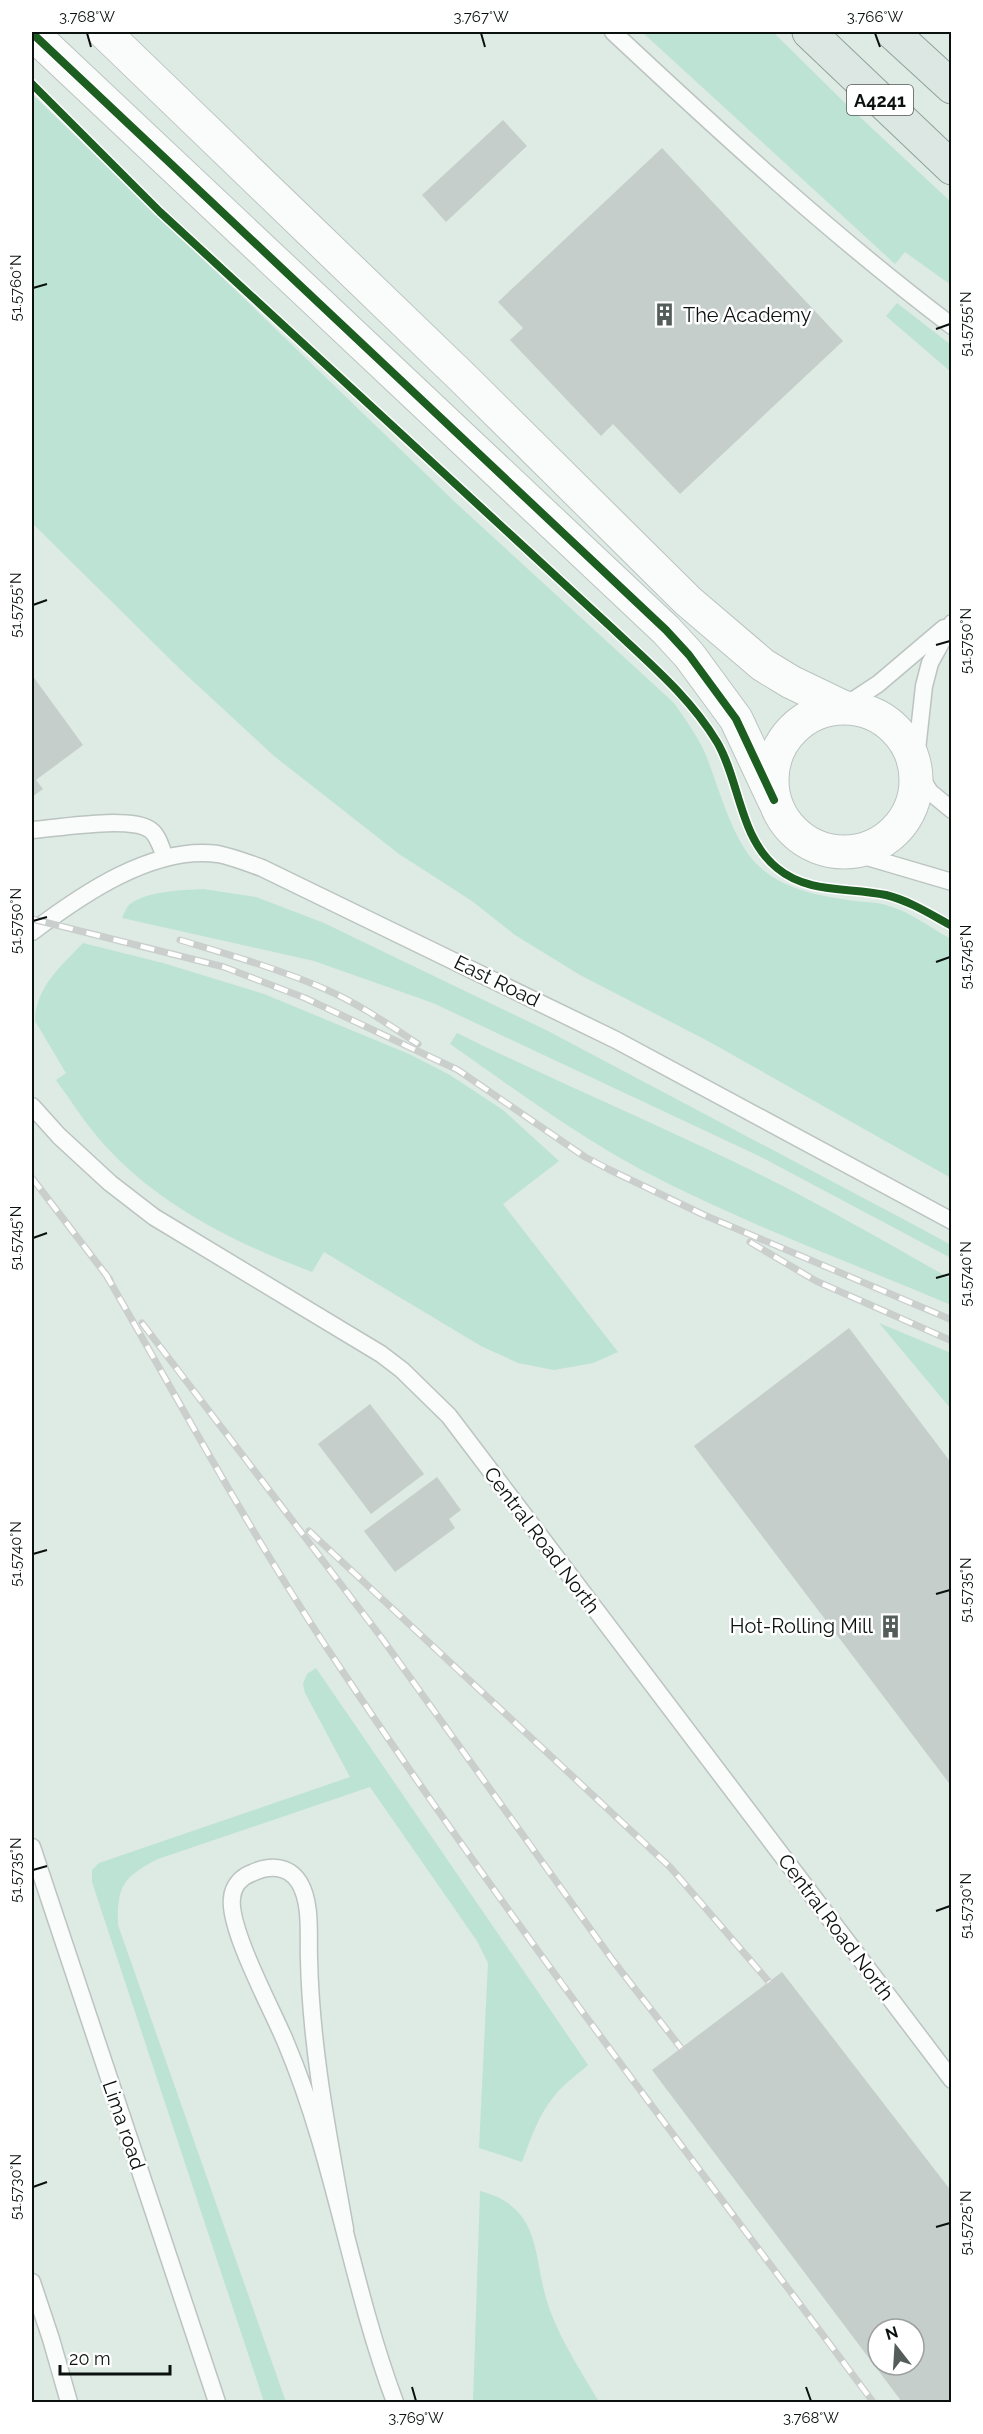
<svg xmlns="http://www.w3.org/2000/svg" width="983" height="2434" font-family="Raleway,sans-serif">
	<rect width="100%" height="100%" fill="#deeae4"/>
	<g fill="#bde3d4">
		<path d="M 642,32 L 773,32 L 846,104 L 951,202 L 951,285 L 905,252 L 895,264 Z"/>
		<path d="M 32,94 L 457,504 L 674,703 C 685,719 697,735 705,753 C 718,785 727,822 746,851 C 771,888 814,895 854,901 C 865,902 876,902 886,905 C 909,911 931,928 951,939 L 951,1178 L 708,1041 L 580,975 L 515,935 L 472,901 L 399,854 L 274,756 L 181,670 L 32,523 Z"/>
		<path d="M 897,303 L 951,345 L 951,372 L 886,316 Z"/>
		<path d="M 203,889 L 256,897 L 324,923 L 548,1031 L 920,1228 L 951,1245 L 951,1258 L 759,1156 L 433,1003 L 314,961 L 122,918 C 124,914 126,908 129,905 C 145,891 183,890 203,889 Z"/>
		<path d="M 83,943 L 163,963 L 264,994 L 409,1054 L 450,1075 L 503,1110 L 559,1161 L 503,1204 L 618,1352 L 593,1363 L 554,1370 L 518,1363 L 481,1346 L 324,1252 L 312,1272 C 240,1245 166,1209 112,1153 C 90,1131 74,1105 56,1080 L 66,1073 L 35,1021 C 35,988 62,965 83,943 Z"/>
		<path d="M 457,1033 C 558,1083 662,1126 763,1176 C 827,1208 889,1244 951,1279 L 951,1305 C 847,1261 740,1222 640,1169 C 573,1133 512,1087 450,1044 Z"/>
		<path d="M 879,1323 L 951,1353 L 951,1409 Z"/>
		<path d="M 316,1668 L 588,2065 C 578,2074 565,2083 556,2094 C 539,2113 531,2138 522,2162 L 479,2148 L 488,1963 L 477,1941 L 370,1787 L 158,1859 C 123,1877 117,1886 118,1925 L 286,2402 L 264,2402 L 92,1882 L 92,1870 L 99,1863 L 350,1777 L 305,1693 L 303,1684 L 307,1674 Z"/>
		<path d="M 480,2191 C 547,2208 531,2264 551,2313 C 563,2344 582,2373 599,2402 L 473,2402 Z"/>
	</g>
	<g fill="#c5ceca" fill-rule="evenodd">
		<path d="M 503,120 L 527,146 L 446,222 L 422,195 Z"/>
		<path d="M 662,148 L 843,341 L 680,494 L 613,424 L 601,436 L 510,340 L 523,328 L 498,302 Z"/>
		<path d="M 32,675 L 83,745 L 36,780 L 43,789 L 32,797 Z"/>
		<path d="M 849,1328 L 952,1464 L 952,1787 L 694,1446 Z"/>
		<path d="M 370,1404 L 424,1474 L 371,1514 L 318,1444 Z"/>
		<path d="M 437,1477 L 461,1510 L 449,1519 L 455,1528 L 395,1572 L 364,1531 Z"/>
		<path d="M 782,1972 L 952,2192 L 952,2402 L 902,2402 L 652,2070 ZM 878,2329 L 914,2329 L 914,2365 L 878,2365 Z"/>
	</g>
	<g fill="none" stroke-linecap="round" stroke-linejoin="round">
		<defs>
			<g id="lane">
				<path d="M 613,32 C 721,133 833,236 952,326"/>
				<path d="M 952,623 L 930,663 L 924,686 L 915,768 L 930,792 L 952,810"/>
				<path d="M 843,707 L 878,684 L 944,628"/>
				<path d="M 32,830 C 58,828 128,816 149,829 C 158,834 161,848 165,857"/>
				<path d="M 850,852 L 952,882"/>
				<path d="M 32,932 C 81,895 153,845 218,854 C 233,857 248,863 262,868 L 616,1040 L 952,1221"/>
				<path d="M 32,1106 L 59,1136 L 110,1183 L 154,1217 L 381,1354 L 402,1370 L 449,1416 L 952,2080"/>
				<path d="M 32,1847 L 217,2402"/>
				<path d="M 345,2229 C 329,2139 311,2051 309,1959 C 308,1935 312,1903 299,1882 C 288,1865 269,1865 252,1873 C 241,1877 233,1886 232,1898 C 228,1929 273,2011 286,2043 C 335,2159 351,2285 395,2402"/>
				<path d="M 32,2282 L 51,2339 L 69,2402"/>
			</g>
			<g id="street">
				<path d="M 104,32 L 463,378 L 688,601 L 763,665 L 791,682 L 843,707"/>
				<path d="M 32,33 L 666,630 L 689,655 L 736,719 L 774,800"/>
				<circle cx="844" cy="780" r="72"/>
			</g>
			<g id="primary">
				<path d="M 809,32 L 952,168"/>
				<path d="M 892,32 L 952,87"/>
			</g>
		</defs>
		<use href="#lane" stroke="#bbc4c0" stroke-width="19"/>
		<use href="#street" stroke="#bbc4c0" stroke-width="35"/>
		<use href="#primary" stroke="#8ea49b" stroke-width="35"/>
		<use href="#lane" stroke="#fafcfb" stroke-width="16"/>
		<use href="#street" stroke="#fafcfb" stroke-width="33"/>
		<use href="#primary" stroke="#dce7e3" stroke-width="33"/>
		<defs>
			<g id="rail">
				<path d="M 32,919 L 224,967 L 305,998 L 458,1070 L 585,1157 L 608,1169 L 704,1215 L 952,1320"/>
				<path d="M 180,940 C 230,955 280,969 327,990 C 359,1004 388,1024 418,1044"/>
				<path d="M 32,1178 L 110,1280"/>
				<path d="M 750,1242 L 816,1281 L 952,1341"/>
				<path d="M 105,1273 C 181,1404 252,1537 337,1663 C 506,1916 691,2158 873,2402"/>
				<path d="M 142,1323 L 381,1637 L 614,1962 L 681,2048"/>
				<path d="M 309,1531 L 670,1867 L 769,1982"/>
			</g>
		</defs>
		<use href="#rail" stroke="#cacecc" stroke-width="7"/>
		<use href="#rail" stroke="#fff" stroke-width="4.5" stroke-dasharray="14" stroke-linecap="butt"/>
		<defs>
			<g id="cycleway">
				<path d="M 32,33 L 666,630 L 689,655 L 736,719 L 774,800"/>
				<path d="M 32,84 L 160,212 L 612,628 C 649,663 690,697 717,742 C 740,781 739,837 777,868 C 808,894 849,887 886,895 C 910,901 930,914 952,926"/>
			</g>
		</defs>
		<use href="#cycleway" stroke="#fff" stroke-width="11"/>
		<use href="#cycleway" stroke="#1b5e20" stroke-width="8"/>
	</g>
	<path fill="none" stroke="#0a110e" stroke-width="2" d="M 87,33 L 91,47M 481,33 L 485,47M 875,33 L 880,47M 33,288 L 47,284M 936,329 L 950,324M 33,605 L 47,600M 936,645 L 950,641M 33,921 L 47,917M 936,962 L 950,957M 33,1238 L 47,1233M 936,1278 L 950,1274M 33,1554 L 47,1550M 936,1594 L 950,1590M 33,1870 L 47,1866M 936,1911 L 950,1906M 33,2187 L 47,2182M 936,2227 L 950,2223M 412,2387 L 416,2401M 806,2387 L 811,2401"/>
	<defs>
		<symbol id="building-bare" viewBox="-9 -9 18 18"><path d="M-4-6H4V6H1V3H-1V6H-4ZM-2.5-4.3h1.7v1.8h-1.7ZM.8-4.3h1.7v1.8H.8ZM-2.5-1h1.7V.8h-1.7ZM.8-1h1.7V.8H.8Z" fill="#545d59" stroke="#fff" stroke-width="2.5" paint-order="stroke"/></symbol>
	</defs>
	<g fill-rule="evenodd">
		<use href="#building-bare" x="648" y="298" width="33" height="33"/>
		<use href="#building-bare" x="874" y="1610" width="33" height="33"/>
	</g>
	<g text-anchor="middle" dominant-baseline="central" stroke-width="5" stroke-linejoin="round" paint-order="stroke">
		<rect fill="#fff" stroke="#545856" stroke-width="1.5" x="847" y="85" width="66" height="30" rx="4.5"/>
		<g font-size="18" font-weight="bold" fill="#0a110e">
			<text x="880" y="100">A4241</text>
		</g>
		<g font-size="20" fill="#0a110e" stroke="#fff" text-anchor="start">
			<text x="683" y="315">The Academy</text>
			<text x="873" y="1626" text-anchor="end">Hot-Rolling Mill</text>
		</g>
		<g font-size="20" fill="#0a110e" stroke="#fff">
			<text transform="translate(497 981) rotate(26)">East Road</text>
			<text transform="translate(542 1540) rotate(53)">Central Road North</text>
			<text transform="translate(836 1927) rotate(53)">Central Road North</text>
			<text transform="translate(124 2125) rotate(71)">Lima road</text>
		</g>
	</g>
	<rect width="983" height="2434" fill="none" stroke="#ffffff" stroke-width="66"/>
	<g transform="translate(896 2347) rotate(343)"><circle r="28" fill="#ffffff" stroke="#9da09f" stroke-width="1.5"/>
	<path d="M0-4.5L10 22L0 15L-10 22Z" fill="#545d59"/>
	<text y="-9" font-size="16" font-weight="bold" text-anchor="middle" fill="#0a110e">N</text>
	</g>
	<path d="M60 2365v9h110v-9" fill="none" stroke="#0a110e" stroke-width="3"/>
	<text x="69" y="2365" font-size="18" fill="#0a110e" stroke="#ffffff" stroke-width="4.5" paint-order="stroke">20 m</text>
	<rect x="33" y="33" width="917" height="2368" fill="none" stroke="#0a110e" stroke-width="2"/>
	<g font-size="15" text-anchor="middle" fill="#0a110e">
		<text x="87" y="22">3.768°W</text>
		<text x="481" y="22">3.767°W</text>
		<text x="875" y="22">3.766°W</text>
		<text transform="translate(16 288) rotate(-90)" y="5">51.5760°N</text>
		<text transform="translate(966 324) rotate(-90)" y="5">51.5755°N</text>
		<text transform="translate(16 605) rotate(-90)" y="5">51.5755°N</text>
		<text transform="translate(966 641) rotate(-90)" y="5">51.5750°N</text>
		<text transform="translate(16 921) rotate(-90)" y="5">51.5750°N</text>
		<text transform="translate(966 957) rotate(-90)" y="5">51.5745°N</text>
		<text transform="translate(16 1238) rotate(-90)" y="5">51.5745°N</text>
		<text transform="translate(966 1274) rotate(-90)" y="5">51.5740°N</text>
		<text transform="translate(16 1554) rotate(-90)" y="5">51.5740°N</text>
		<text transform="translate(966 1590) rotate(-90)" y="5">51.5735°N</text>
		<text transform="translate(16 1870) rotate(-90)" y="5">51.5735°N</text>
		<text transform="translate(966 1906) rotate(-90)" y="5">51.5730°N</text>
		<text transform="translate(16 2187) rotate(-90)" y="5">51.5730°N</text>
		<text transform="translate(966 2223) rotate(-90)" y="5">51.5725°N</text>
		<text x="416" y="2423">3.769°W</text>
		<text x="811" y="2423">3.768°W</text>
	</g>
</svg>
